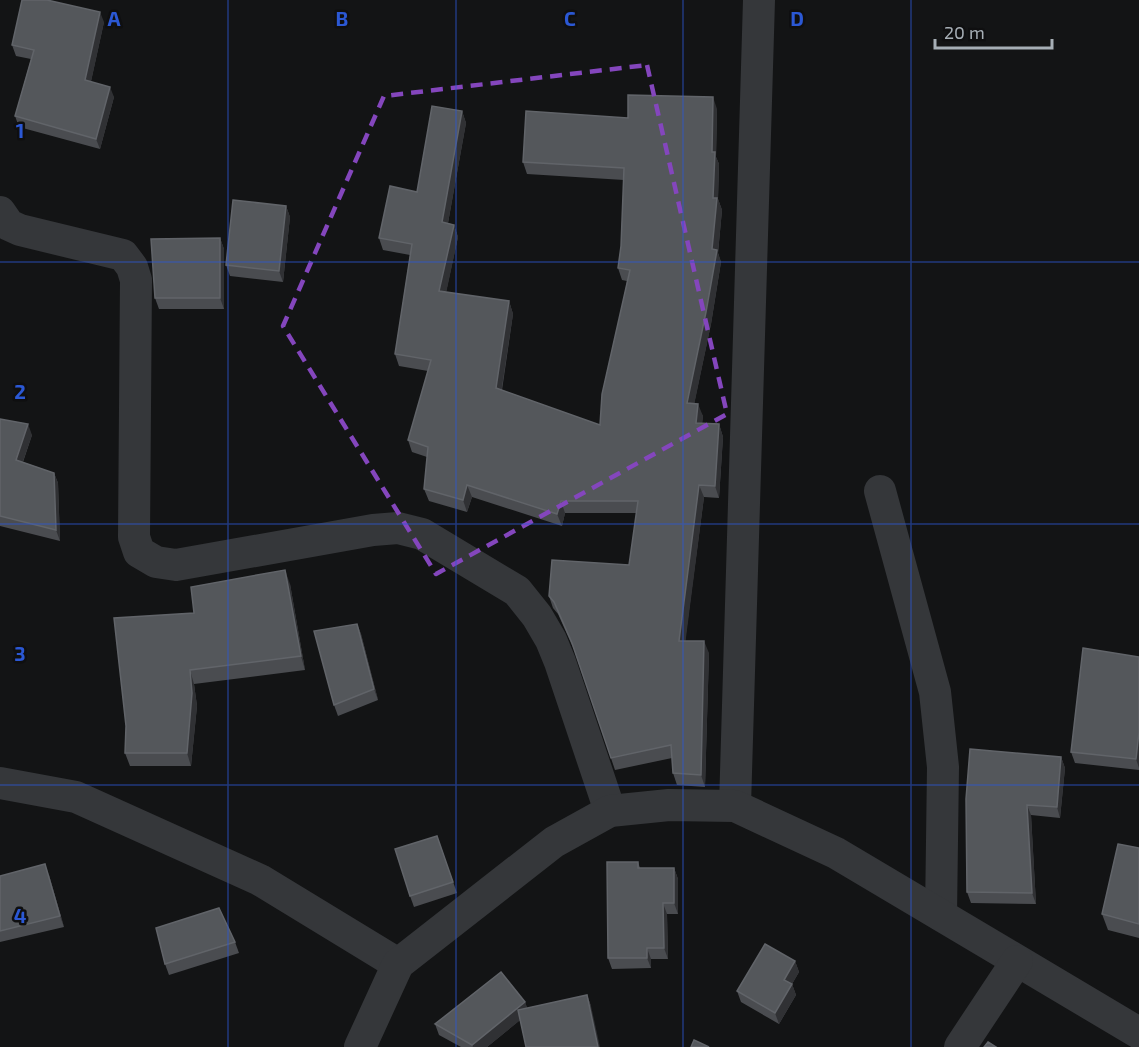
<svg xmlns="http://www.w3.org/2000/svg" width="1139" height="1047" font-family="'Exo 2',sans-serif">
	<rect width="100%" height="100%" fill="#131415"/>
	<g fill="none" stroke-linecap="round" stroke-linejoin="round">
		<g stroke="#35373a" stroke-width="32">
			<path d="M 0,212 L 9,225 L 20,230 L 123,255 L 132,267 L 136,280 L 134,537 L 139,552 L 156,562 L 176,565 L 373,530 L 398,528 L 422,534 L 517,591 L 537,616 L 551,640 L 560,662 L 610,811"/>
			<path d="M 880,491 L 935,692 L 943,767 L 941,915"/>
			<path d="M 0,783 L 76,797 L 260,880 L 398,964"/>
			<path d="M 735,806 L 759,0"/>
			<path d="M 360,1047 L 398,964 L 554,842 L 610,811 L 669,805 L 735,806 L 836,853 L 1139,1033"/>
			<path d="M 960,1047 L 1017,961"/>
		</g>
	</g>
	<g fill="#4a4c50">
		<path d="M 104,22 L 91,81 L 114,97 L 100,149 L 19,127 L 15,116 L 31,59 L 16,56 L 12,45 Z"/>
		<path d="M 717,109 L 716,157 L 719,164 L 718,199 L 722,210 L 718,253 L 721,262 L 711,324 L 694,404 L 703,416 L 702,423 L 719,424 L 723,437 L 719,498 L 704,497 L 685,641 L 709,653 L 705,787 L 677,785 L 673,773 L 672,758 L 615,770 L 575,652 L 558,614 L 553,608 L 549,596 L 629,565 L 637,513 L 565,513 L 562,526 L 472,497 L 467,512 L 429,501 L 424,489 L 427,457 L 412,452 L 408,440 L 428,371 L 399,366 L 395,354 L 410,255 L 383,250 L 379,238 L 417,192 L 462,111 L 466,123 L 448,223 L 454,225 L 458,237 L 446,292 L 509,301 L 513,314 L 502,390 L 600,425 L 627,281 L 622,280 L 618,268 L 621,246 L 624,180 L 527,174 L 523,162 L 628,118 Z"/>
		<path d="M 286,206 L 290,217 L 283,282 L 230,276 L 226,265 Z"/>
		<path d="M 220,238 L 224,249 L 224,309 L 159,309 L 155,298 Z"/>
		<path d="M 0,419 L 32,435 L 23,462 L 54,473 L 58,483 L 60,541 L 0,526 Z"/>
		<path d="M 290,584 L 305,670 L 194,684 L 197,706 L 191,766 L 130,766 L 125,753 L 194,613 Z"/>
		<path d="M 357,624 L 361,634 L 378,700 L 338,716 L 334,705 Z"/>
		<path d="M 1139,657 L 1139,770 L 1075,763 L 1071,752 Z"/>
		<path d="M 1061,757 L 1065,768 L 1060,818 L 1031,815 L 1036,904 L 971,903 L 967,892 L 966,799 Z"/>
		<path d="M 437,836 L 457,893 L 414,907 L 410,896 Z"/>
		<path d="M 1139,848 L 1139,938 L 1108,930 L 1102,914 Z"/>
		<path d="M 638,862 L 640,868 L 674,868 L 678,879 L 678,914 L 667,914 L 668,959 L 651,959 L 651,968 L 612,969 L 608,958 Z"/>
		<path d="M 49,875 L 64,927 L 0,942 L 0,876 Z"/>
		<path d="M 235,942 L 239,953 L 169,975 L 165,964 Z"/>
		<path d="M 795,961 L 799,972 L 792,984 L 796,995 L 779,1024 L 741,1002 L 737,991 Z"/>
		<path d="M 587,995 L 591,1006 L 520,1020 L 487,1047 L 461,1047 L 439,1035 L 435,1024 L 525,1002 L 527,1008 Z"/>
	</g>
	<g fill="#303134">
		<path d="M 100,12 L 104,22 L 89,91 L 85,80 Z"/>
		<path d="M 110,87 L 114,97 L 100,149 L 96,139 Z"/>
		<path d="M 713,97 L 717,109 L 716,157 L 719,164 L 718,199 L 722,210 L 718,253 L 721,262 L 711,324 L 692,415 L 687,403 L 712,249 L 713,198 L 712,152 Z"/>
		<path d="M 462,111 L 466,123 L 446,234 L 442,222 Z"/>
		<path d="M 286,206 L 290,217 L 283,282 L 279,271 Z"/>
		<path d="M 454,225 L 458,237 L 444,303 L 439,291 Z"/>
		<path d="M 220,238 L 224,249 L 224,309 L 220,298 Z"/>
		<path d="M 509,301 L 513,314 L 500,400 L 496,388 Z"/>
		<path d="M 698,404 L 703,416 L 701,435 L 696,423 Z"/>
		<path d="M 28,424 L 32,435 L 20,470 L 16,460 Z"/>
		<path d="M 719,424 L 723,437 L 719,498 L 715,486 Z"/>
		<path d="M 54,473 L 58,483 L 60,541 L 56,530 Z"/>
		<path d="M 467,485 L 472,497 L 467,512 L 463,500 Z"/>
		<path d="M 699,485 L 704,497 L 684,653 L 679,641 Z"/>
		<path d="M 561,501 L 565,513 L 562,526 L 557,514 Z"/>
		<path d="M 285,570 L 290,584 L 305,670 L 301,656 Z"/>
		<path d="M 357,624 L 361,634 L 378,700 L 374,689 Z"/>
		<path d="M 704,641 L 709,653 L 705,787 L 701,775 Z"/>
		<path d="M 190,670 L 194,684 L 197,706 L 191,766 L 187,753 Z"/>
		<path d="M 1139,732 L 1139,768 L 1136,759 Z"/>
		<path d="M 1061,757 L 1065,768 L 1060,818 L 1057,807 Z"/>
		<path d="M 1027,805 L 1031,815 L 1036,904 L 1032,893 Z"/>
		<path d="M 45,864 L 49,875 L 64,927 L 60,916 Z"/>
		<path d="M 674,868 L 678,879 L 678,914 L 674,903 Z"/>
		<path d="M 663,903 L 667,914 L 668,959 L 664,948 Z"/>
		<path d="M 647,948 L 651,959 L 651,968 L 647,958 Z"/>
		<path d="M 795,961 L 799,972 L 788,991 L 784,980 Z"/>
		<path d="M 792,984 L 796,995 L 779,1024 L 775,1013 Z"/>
		<path d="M 587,995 L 591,1006 L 600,1047 L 598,1047 Z"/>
		<path d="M 525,1002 L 529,1013 L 487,1047 L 473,1047 L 472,1045 Z"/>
	</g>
	<g fill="#54575b" stroke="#616469" stroke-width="1.5">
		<path d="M 22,0 L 47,0 L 100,12 L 85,80 L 110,87 L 96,139 L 15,116 L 34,50 L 12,45 Z"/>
		<path d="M 628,95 L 713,97 L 712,152 L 715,152 L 713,198 L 717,198 L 712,249 L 717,250 L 706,312 L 687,403 L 698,404 L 696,423 L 719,424 L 715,486 L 699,485 L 679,641 L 704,641 L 701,775 L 673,773 L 671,745 L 611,758 L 572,643 L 554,602 L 549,596 L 552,560 L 629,565 L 638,501 L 561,501 L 557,514 L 467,485 L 463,500 L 424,489 L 428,447 L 408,440 L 431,360 L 395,354 L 412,244 L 379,238 L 390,186 L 417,192 L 432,106 L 462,111 L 442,222 L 454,225 L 439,291 L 509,301 L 496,388 L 600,425 L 602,394 L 630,270 L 618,268 L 621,246 L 624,168 L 523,162 L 526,111 L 628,118 Z"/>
		<path d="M 233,200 L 286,206 L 279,271 L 226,265 Z"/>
		<path d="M 220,238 L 220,298 L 155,298 L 151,239 Z"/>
		<path d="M 0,419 L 28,424 L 16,460 L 54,473 L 56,530 L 0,516 Z"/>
		<path d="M 285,570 L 301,656 L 190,670 L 192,693 L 187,753 L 125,753 L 126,726 L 114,618 L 194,613 L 191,587 Z"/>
		<path d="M 357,624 L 374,689 L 334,705 L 314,631 Z"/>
		<path d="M 1083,648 L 1139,657 L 1139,732 L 1136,759 L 1071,752 Z"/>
		<path d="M 970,749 L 1061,757 L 1057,807 L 1027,805 L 1032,893 L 967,892 L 966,799 Z"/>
		<path d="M 437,836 L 453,882 L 410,896 L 395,849 Z"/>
		<path d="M 1118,844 L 1139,848 L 1139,924 L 1102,914 Z"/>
		<path d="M 607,862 L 638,862 L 638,868 L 674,868 L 674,903 L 663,903 L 664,948 L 647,948 L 647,958 L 608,958 Z"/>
		<path d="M 45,864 L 60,916 L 0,931 L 0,876 Z"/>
		<path d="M 219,908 L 235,942 L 165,964 L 156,928 Z"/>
		<path d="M 765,944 L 795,961 L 784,980 L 792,984 L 775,1013 L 737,991 Z"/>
		<path d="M 501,972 L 525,1002 L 472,1045 L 435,1024 Z"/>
		<path d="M 587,995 L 598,1047 L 526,1047 L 518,1010 Z"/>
		<path d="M 694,1040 L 709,1047 L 691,1047 Z"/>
		<path d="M 988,1042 L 996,1047 L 984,1047 Z"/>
	</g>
	<path fill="none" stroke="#8446bd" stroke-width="4.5" stroke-dasharray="12 8" stroke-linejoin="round" d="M 647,65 L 727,414 L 436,574 L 283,326 L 384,96 Z"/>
	<path fill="none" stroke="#2b58d4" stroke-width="1.5" stroke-opacity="0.55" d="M 228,0 L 228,1047M 456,0 L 456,1047M 683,0 L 683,1047M 911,0 L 911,1047M 0,262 L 1139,262M 0,524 L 1139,524M 0,785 L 1139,785"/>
	<g font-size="20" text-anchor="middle" font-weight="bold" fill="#2b58d4" stroke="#0f0f10" stroke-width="5" stroke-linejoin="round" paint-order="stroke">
		<text x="114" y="26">A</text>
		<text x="342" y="26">B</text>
		<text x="570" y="26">C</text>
		<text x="797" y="26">D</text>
		<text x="20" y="138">1</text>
		<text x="20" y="399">2</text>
		<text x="20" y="661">3</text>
		<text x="20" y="923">4</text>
	</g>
	<path d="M935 39v9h117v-9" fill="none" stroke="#a6aeb5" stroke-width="3"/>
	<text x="944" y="39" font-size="18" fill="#a6aeb5" stroke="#0f0f10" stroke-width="4.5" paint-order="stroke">20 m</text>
</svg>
